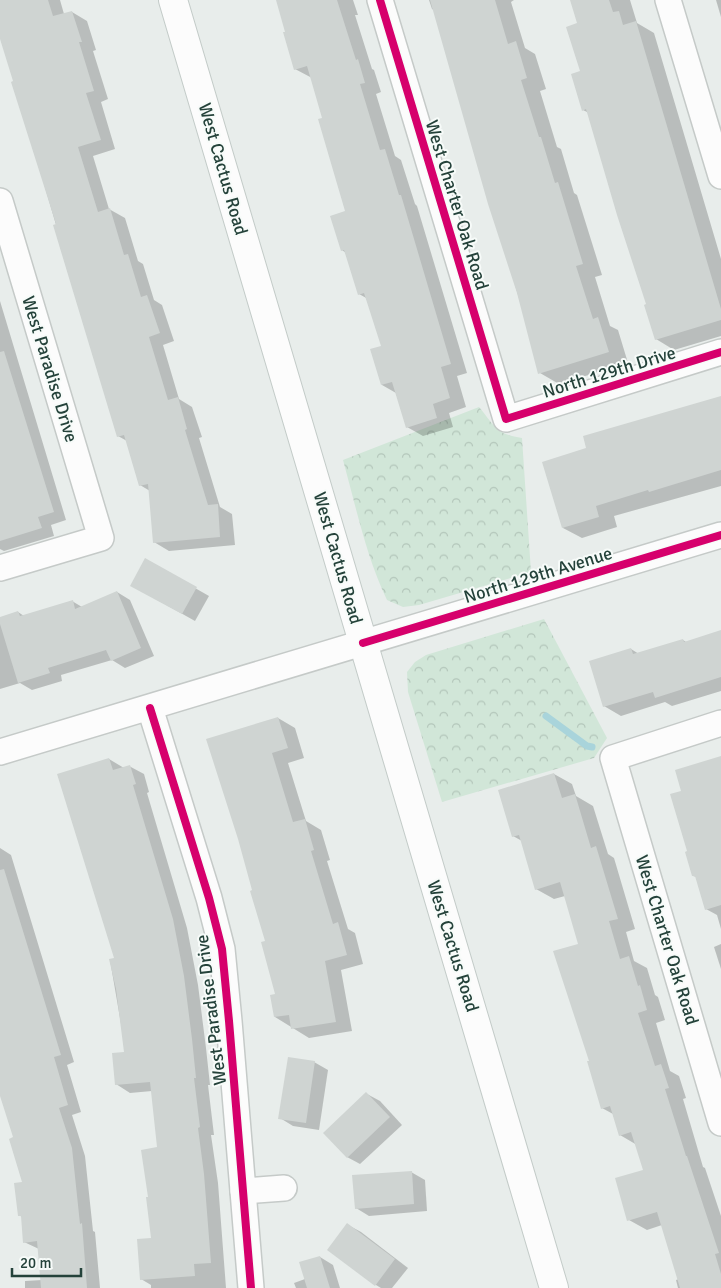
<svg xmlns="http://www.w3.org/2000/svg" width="721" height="1288" font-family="Signika,sans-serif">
	<defs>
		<pattern id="park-crowns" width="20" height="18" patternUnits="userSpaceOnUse" patternTransform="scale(1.25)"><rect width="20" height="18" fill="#d1e6d8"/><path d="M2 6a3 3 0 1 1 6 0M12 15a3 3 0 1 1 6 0" fill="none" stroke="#b3c6ba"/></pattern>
	</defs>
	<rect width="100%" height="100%" fill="#e8edeb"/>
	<g fill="url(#park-crowns)">
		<path d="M 479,407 C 495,426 495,434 522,438 L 531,572 L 419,605 L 403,607 L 387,600 C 366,556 356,507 343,460 Z"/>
		<path d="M 544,619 L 607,738 L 594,758 L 442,802 L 408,692 L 407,672 L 415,662 L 426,655 Z"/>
	</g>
	<g fill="#0003">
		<path d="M 0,0 L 60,0 L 64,14 L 72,12 L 87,21 L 96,50 L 93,51 L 108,99 L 101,102 L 115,149 L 93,156 L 109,209 L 125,218 L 138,261 L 143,264 L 154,300 L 162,305 L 174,341 L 163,345 L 179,399 L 192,407 L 202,437 L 199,438 L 220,507 L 232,514 L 235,545 L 169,551 L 154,542 L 150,491 L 140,485 L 127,441 L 118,436 L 0,34 Z"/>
		<path d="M 277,0 L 353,0 L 358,15 L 355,15 L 372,69 L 374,70 L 381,92 L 376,94 L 395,156 L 401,160 L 415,204 L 417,206 L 467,373 L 457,376 L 466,407 L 449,413 L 453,427 L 423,436 L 407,427 L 396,393 L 382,385 L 382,346 L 368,299 L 359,294 L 346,253 L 342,250 L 347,212 L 324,119 L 312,78 L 295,69 L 287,32 Z"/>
		<path d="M 429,0 L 514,0 L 511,2 L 525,48 L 535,54 L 546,89 L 540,91 L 557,147 L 561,149 L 574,193 L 577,195 L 602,275 L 595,277 L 610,326 L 618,330 L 628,363 L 559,384 L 540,373 L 531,339 L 434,10 L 432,9 Z"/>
		<path d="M 571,0 L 630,0 L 637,23 L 654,33 L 721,259 L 721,336 L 674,350 L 656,339 L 647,305 L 589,113 L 583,110 L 578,24 Z"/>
		<path d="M 716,0 L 721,0 L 721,17 Z"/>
		<path d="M 0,301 L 66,520 L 51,525 L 54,536 L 4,551 L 0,549 Z"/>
		<path d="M 721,397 L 721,486 L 614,516 L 617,527 L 582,538 L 563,528 L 588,449 Z"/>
		<path d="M 146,560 L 209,596 L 195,621 L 145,593 Z"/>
		<path d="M 117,592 L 130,600 L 154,656 L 125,668 L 112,660 L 61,675 L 62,681 L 32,690 L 20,683 L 0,689 L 0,618 L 18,612 L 24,616 L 72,601 L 82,607 Z"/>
		<path d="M 721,632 L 721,691 L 672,706 L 665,702 L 621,716 L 604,706 L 631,649 L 639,654 L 683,640 L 686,642 Z"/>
		<path d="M 278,718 L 295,728 L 304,758 L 288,763 L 306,821 L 321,830 L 330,860 L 327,861 L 348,929 L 355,933 L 363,964 L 341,970 L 352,1031 L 309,1038 L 275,1017 L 276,995 L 267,942 L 239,839 Z"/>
		<path d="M 721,757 L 721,929 L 717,915 L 706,909 L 697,877 L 693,876 L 689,852 L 683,791 Z"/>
		<path d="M 109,759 L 124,768 L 129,766 L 144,774 L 149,792 L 147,793 L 187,928 L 198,985 L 206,1048 L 210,1085 L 208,1085 L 214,1135 L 211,1135 L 218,1183 L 226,1288 L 151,1288 L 151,1285 L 141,1279 L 152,1240 L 150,1198 L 159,1148 L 152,1091 L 130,1093 L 116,1084 L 126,1053 L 110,960 L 115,959 Z"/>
		<path d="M 554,774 L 572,784 L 576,796 L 593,806 L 608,854 L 614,858 L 635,929 L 626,932 L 634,961 L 647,968 L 655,995 L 658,997 L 665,1020 L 656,1023 L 670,1071 L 679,1076 L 686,1098 L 683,1099 L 703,1167 L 705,1168 L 721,1216 L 721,1288 L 678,1288 L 676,1280 L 679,1279 L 662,1225 L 647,1230 L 629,1220 L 644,1170 L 637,1145 L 620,1135 L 613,1114 L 602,1108 L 590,1062 L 580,945 L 565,896 L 554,899 L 536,889 L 522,841 L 513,836 Z"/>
		<path d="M 0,848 L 11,855 L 74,1062 L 67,1065 L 81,1112 L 72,1115 L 85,1156 L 93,1231 L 95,1232 L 100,1288 L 25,1288 L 25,1281 L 42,1280 L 39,1249 L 24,1242 L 22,1217 L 19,1215 L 24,1183 L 14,1138 L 0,1091 Z"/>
		<path d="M 721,944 L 721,969 L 714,947 Z"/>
		<path d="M 314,1062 L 328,1070 L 319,1130 L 293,1126 L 280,1118 Z"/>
		<path d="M 367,1094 L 380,1101 L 402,1125 L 360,1164 L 347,1157 Z"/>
		<path d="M 411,1172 L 425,1180 L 427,1211 L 369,1216 L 356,1208 Z"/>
		<path d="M 348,1225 L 361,1232 L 408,1268 L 392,1288 L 381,1288 L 376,1285 Z"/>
		<path d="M 320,1257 L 333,1265 L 340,1288 L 296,1288 L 294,1283 L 305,1279 Z"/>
	</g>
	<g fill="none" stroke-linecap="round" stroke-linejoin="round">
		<path stroke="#a9d4db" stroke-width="7" d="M 546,716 L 587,746 L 592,747"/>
	</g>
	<g fill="#cfd4d2">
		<path d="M 0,0 L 48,0 L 53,16 L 72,11 L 82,42 L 79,42 L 94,91 L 86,93 L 101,140 L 78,147 L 98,212 L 110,208 L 124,255 L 128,254 L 141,297 L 147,295 L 160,333 L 149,337 L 168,400 L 178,397 L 187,429 L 185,430 L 208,505 L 218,504 L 220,537 L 153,543 L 148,484 L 139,486 L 124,435 L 117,437 L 53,225 L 56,224 L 11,82 L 13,81 L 0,39 Z"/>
		<path d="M 276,0 L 337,0 L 356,60 L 358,59 L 365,83 L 360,84 L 380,150 L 385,149 L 399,195 L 401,195 L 451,364 L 441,367 L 450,398 L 433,404 L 437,418 L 406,428 L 392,382 L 381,385 L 370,349 L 381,346 L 364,293 L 358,295 L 344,250 L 341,251 L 330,216 L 345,211 L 318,119 L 322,118 L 307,66 L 294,70 L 283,32 L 285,32 Z"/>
		<path d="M 430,0 L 495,0 L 508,44 L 516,41 L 527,78 L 521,80 L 539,137 L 541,137 L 555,183 L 558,182 L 583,264 L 576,266 L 593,319 L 598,317 L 609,352 L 538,374 L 517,293 L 488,204 Z"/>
		<path d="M 570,0 L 609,0 L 613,12 L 619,11 L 623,25 L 636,21 L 721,309 L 721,320 L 655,340 L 644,305 L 646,304 L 617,215 L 586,109 L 582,111 L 571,74 L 580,71 L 566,27 L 577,23 Z"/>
		<path d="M 4,351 L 54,512 L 38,517 L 42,528 L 0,541 L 0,352 Z"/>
		<path d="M 721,396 L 721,470 L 649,492 L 648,490 L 596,506 L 599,517 L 562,528 L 542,462 L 586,448 L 583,436 Z"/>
		<path d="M 145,558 L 197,587 L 182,614 L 130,586 Z"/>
		<path d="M 117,591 L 141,648 L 111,661 L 106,650 L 48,668 L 50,673 L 18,683 L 0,624 L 0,617 L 18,611 L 20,616 L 73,600 L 75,609 Z"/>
		<path d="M 721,630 L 721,677 L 655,698 L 653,692 L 603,707 L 589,661 L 631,648 L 633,654 L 683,639 L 684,642 Z"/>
		<path d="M 278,717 L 288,748 L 272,753 L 293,822 L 305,819 L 314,850 L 311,851 L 333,924 L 338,922 L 347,955 L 325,961 L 336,1022 L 291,1029 L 289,1015 L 274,1017 L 270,995 L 275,994 L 261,942 L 265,941 L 250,891 L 252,890 L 238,839 L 206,739 Z"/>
		<path d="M 721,756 L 721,905 L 705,910 L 695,876 L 692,876 L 685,852 L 687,851 L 670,794 L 681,791 L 675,770 Z"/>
		<path d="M 109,758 L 113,770 L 130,765 L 136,784 L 133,785 L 173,919 L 184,976 L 192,1039 L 196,1078 L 194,1078 L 200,1127 L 198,1128 L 204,1174 L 211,1263 L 194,1264 L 195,1276 L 140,1280 L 137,1239 L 151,1238 L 146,1197 L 148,1197 L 141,1150 L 157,1147 L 150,1082 L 115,1085 L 112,1053 L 124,1052 L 116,989 L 109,959 L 114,958 L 57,774 Z"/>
		<path d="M 554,773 L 562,798 L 575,794 L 591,848 L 596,846 L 618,919 L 609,921 L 620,959 L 629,956 L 638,986 L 640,985 L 647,1010 L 638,1013 L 655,1066 L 661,1064 L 669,1088 L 665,1089 L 686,1156 L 687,1156 L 719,1253 L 715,1254 L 721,1274 L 721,1288 L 680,1288 L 657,1212 L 627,1221 L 615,1178 L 643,1170 L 631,1132 L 619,1136 L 610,1106 L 601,1109 L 587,1061 L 589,1061 L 553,951 L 578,944 L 560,882 L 535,890 L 519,835 L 512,837 L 498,790 Z"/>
		<path d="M 4,869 L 61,1055 L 54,1057 L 68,1105 L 59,1108 L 72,1148 L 80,1224 L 82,1223 L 87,1288 L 41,1288 L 37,1241 L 23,1243 L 21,1216 L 18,1216 L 14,1183 L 22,1182 L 9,1139 L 13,1137 L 0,1096 L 0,870 Z"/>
		<path d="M 288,1057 L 315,1061 L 306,1123 L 278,1119 Z"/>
		<path d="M 366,1092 L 390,1117 L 347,1158 L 323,1133 Z"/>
		<path d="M 412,1171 L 414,1204 L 355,1209 L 352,1175 Z"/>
		<path d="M 347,1223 L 395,1259 L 375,1286 L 327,1250 Z"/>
		<path d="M 320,1256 L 330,1288 L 307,1288 L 299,1262 Z"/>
	</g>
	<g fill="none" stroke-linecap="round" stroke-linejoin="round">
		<defs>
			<g id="minor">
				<path d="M 380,0 L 506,419 L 721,352"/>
				<path d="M 668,0 L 721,176"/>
				<path d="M 0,201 L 101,538 L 0,568"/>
				<path d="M 150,708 L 209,898 L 222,949 L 229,1021 L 251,1288"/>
				<path d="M 721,723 L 613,758 L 721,1123"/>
				<path d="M 0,752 L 721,535"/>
				<path d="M 243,1191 L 284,1188"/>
			</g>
			<path id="secondary" d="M 173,0 L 554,1288"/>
		</defs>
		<use href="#minor" stroke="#c5cac8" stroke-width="28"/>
		<use href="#secondary" stroke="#c3cbc8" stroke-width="30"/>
		<use href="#minor" stroke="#fcfcfc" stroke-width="25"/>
		<use href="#secondary" stroke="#fcfcfc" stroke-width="28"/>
		<defs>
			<g id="cycleway">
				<path d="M 380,0 L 506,419 L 721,352"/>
				<path d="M 363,643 L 721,535"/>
				<path d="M 150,708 L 209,898 L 222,949 L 229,1021 L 251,1288"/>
			</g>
		</defs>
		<use href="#cycleway" stroke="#f7fbf9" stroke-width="11"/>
		<use href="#cycleway" stroke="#d6006c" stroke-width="8"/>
	</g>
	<g text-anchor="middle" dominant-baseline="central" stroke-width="4" stroke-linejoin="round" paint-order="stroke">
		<g font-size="18" fill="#24423a" stroke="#f7fbf9">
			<text transform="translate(223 169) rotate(74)">West Cactus Road</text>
			<text transform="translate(457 205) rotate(73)">West Charter Oak Road</text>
			<text transform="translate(50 369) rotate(73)">West Paradise Drive</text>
			<text transform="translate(609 372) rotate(-17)">North 129th Drive</text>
			<text transform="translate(338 558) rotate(74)">West Cactus Road</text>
			<text transform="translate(538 575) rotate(-17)">North 129th Avenue</text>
			<text transform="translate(667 940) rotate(73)">West Charter Oak Road</text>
			<text transform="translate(453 946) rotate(73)">West Cactus Road</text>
			<text transform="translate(211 1010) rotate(-97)">West Paradise Drive</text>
		</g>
	</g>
	<path d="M12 1268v8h69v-8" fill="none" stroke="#24423a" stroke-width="2.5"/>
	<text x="20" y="1268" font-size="15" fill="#24423a" stroke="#f7fbf9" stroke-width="4" paint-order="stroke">20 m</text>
</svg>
